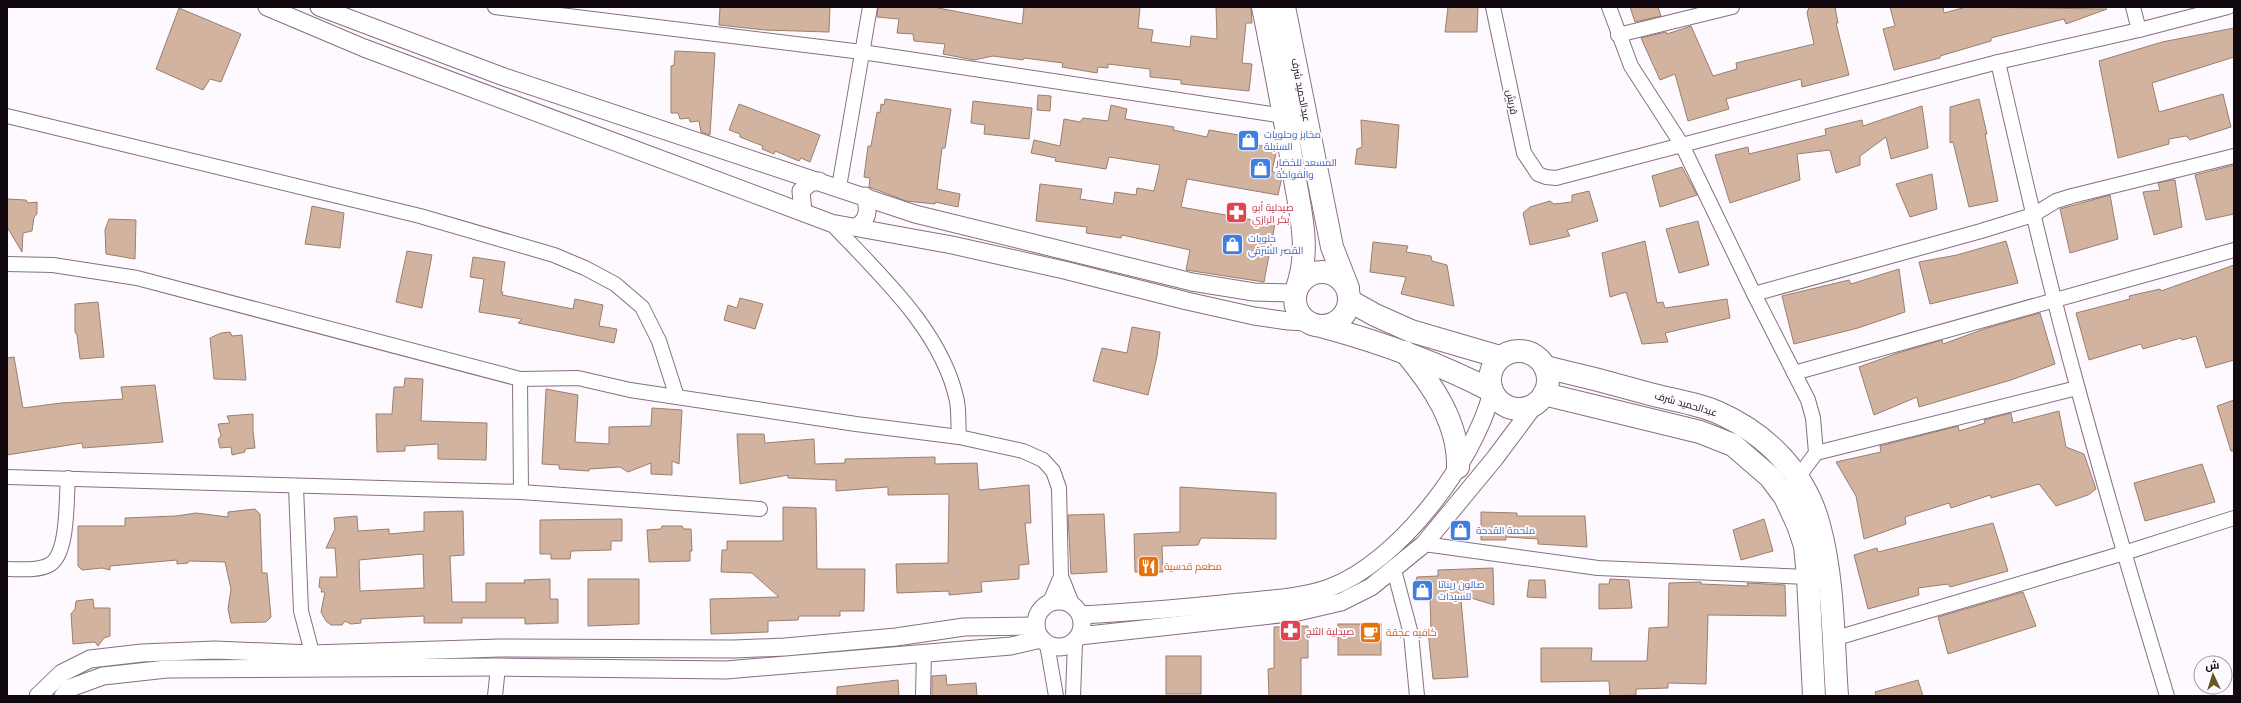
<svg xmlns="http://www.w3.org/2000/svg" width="2241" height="703" font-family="Raleway,Cairo,sans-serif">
	<rect width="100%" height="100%" fill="#fef9fe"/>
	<g fill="#d1b39f" stroke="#9b7f6c" fill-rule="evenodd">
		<path d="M 720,7 L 830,7 L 829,32 L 765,30 L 719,25 Z"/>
		<path d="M 878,7 L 933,7 L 1022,24 L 1024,7 L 1140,7 L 1138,28 L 1153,30 L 1151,42 L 1190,47 L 1191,36 L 1217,39 L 1216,7 L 1251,7 L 1252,23 L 1246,23 L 1242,63 L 1252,64 L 1249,91 L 1181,84 L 1181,80 L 1150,77 L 1150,69 L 1108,64 L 1108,68 L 1098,67 L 1097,73 L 1062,67 L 1063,63 L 1024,58 L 1023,60 L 993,56 L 974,60 L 943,54 L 945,44 L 914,41 L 913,34 L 897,33 L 899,19 L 877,17 Z"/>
		<path d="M 1448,7 L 1478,7 L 1477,32 L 1445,32 Z"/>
		<path d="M 1630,7 L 1658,7 L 1661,16 L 1635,22 Z"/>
		<path d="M 1809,7 L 1835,7 L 1838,23 L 1836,23 L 1849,75 L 1802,87 L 1801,79 L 1726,99 L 1729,109 L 1688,121 L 1675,74 L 1660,80 L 1641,38 L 1666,32 L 1667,34 L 1691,26 L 1713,76 L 1737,69 L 1736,63 L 1814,44 L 1807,13 Z"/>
		<path d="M 1890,7 L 1943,7 L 1944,13 L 1966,7 L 2107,9 L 2066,24 L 2064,19 L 1991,38 L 1991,41 L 1940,56 L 1940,58 L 1894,70 L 1883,29 L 1895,26 Z"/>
		<path d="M 179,8 L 241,34 L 221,82 L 210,79 L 203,90 L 156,69 Z"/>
		<path d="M 2234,28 L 2234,57 L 2152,83 L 2159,112 L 2223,94 L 2231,127 L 2190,140 L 2186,136 L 2169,139 L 2169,144 L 2118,158 L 2099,61 L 2162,42 Z"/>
		<path d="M 675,51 L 715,53 L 710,135 L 701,132 L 699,121 L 690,122 L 689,118 L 680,119 L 678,113 L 671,113 L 671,66 L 674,65 Z"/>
		<path d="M 1038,95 L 1051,96 L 1050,111 L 1037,110 Z"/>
		<path d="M 885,99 L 951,109 L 945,148 L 942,148 L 937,189 L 960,194 L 958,207 L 935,202 L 935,204 L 906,201 L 869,187 L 870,178 L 864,177 L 868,146 L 871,146 L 877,112 L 880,113 L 881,104 L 884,105 Z"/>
		<path d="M 1979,99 L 1987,134 L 1985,134 L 1998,201 L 1969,207 L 1953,142 L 1950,143 L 1950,107 Z"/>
		<path d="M 973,101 L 1032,108 L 1029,139 L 984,134 L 985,125 L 971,123 Z"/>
		<path d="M 739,104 L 820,135 L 810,162 L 801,158 L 799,161 L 775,151 L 774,154 L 762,149 L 763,146 L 740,137 L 740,134 L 729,130 Z"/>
		<path d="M 1111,105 L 1127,109 L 1125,119 L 1174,127 L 1173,130 L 1207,137 L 1209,130 L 1250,137 L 1249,143 L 1277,149 L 1272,171 L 1282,177 L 1278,195 L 1187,179 L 1181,207 L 1275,224 L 1264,282 L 1186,270 L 1190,250 L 1122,235 L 1121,238 L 1086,233 L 1087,227 L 1036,221 L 1040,184 L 1082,189 L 1080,199 L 1113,204 L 1115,192 L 1136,195 L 1137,188 L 1154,191 L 1160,165 L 1109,157 L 1106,169 L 1055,161 L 1056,158 L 1031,153 L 1034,140 L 1060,146 L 1064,119 L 1080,122 L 1083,118 L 1108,121 Z"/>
		<path d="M 1922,106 L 1928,148 L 1891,159 L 1886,137 L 1860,156 L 1860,165 L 1836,173 L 1830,150 L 1797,154 L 1800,180 L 1730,203 L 1715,155 L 1748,147 L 1749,154 L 1826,135 L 1825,129 L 1862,120 L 1863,126 Z"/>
		<path d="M 1361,120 L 1399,125 L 1396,168 L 1355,164 L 1357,149 L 1362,147 Z"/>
		<path d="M 2234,165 L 2234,214 L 2206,220 L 2195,175 Z"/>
		<path d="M 1682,167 L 1697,195 L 1660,207 L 1652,176 Z"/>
		<path d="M 1932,174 L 1937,209 L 1910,217 L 1896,184 Z"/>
		<path d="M 2171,180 L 2175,180 L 2182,227 L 2154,235 L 2143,192 L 2160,190 L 2158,183 Z"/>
		<path d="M 1589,191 L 1598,221 L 1567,230 L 1570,236 L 1530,245 L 1523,213 L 1530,207 L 1550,201 L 1554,204 L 1572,202 L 1572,195 Z"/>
		<path d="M 2110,195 L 2118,239 L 2070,253 L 2060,209 Z"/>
		<path d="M 7,199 L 26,200 L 28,203 L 37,202 L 37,214 L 34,217 L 32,231 L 23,233 L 22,252 L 7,227 Z"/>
		<path d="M 312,206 L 344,213 L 340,248 L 305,244 Z"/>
		<path d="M 109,219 L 136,220 L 135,259 L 106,254 L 105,230 Z"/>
		<path d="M 1698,221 L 1709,265 L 1679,273 L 1666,229 Z"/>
		<path d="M 1645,241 L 1657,303 L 1663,302 L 1665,308 L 1727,299 L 1730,318 L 1665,333 L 1668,342 L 1642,344 L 1626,292 L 1610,297 L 1602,253 Z"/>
		<path d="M 2006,241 L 2018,283 L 1930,304 L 1919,262 L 1957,255 Z"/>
		<path d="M 1373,242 L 1408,246 L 1406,252 L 1431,256 L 1432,261 L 1447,265 L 1454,306 L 1401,294 L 1406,277 L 1370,272 Z"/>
		<path d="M 407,251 L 432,255 L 422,308 L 396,302 Z"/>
		<path d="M 473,257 L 505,262 L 501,292 L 503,292 L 502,295 L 573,309 L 575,299 L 603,305 L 599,326 L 617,329 L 614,343 L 518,323 L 522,319 L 479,312 L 484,279 L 470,277 Z"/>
		<path d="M 2234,265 L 2234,360 L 2206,368 L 2196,336 L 2182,340 L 2181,338 L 2143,349 L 2141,344 L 2089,360 L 2076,313 L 2130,299 L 2129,296 L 2160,289 L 2161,291 Z"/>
		<path d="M 1899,269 L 1905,312 L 1858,328 L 1794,344 L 1782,296 L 1849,280 L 1851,284 Z"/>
		<path d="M 740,298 L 763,304 L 755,329 L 724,320 L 728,305 L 737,308 Z"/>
		<path d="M 98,302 L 104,357 L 80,359 L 77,335 L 75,332 L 75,304 Z"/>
		<path d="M 2040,313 L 2055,364 L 2011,380 L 1919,407 L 1917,397 L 1874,415 L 1859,367 L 1898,353 L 1942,340 L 1943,344 L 1987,328 Z"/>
		<path d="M 1132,327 L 1160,332 L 1157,356 L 1148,395 L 1093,381 L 1102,348 L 1127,353 Z"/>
		<path d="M 230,332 L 232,336 L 242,335 L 246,380 L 214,379 L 210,338 L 221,333 Z"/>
		<path d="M 14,357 L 23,408 L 61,403 L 123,399 L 121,387 L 155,385 L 163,442 L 83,448 L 82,443 L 7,455 L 7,358 Z"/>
		<path d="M 405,378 L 423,379 L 421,421 L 487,423 L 486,460 L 438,459 L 438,444 L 405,446 L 405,451 L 377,452 L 376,414 L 392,414 L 394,387 L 404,387 Z"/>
		<path d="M 546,389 L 578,395 L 575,442 L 609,444 L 609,427 L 651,426 L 652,408 L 682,410 L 679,464 L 672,461 L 672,475 L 651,474 L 651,463 L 628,472 L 620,467 L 589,469 L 589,471 L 559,469 L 559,465 L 542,464 Z"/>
		<path d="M 2234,400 L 2234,451 L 2231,451 L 2217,406 Z"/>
		<path d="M 2059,411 L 2066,447 L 2084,454 L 2096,489 L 2088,495 L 2056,506 L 2039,484 L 1991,498 L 1990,495 L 1951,508 L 1949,503 L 1905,517 L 1906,524 L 1864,539 L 1856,496 L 1836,462 L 1881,452 L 1880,446 L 1958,426 L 1959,431 L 1985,423 L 1984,420 L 2011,413 L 2013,423 Z"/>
		<path d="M 253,414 L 253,431 L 255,448 L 245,449 L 245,452 L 232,455 L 231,447 L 220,448 L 218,439 L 221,436 L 218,424 L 230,423 L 227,416 Z"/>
		<path d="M 737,434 L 764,434 L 765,443 L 814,439 L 815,464 L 845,463 L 845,459 L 935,457 L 935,464 L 977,463 L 979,490 L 1029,485 L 1031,523 L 1025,523 L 1029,564 L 1019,565 L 1019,579 L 981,582 L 982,592 L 949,595 L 949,591 L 897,593 L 896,564 L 948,563 L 949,494 L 888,495 L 888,487 L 836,491 L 836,480 L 788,478 L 788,475 L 740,484 Z"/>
		<path d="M 2202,464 L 2215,502 L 2145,521 L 2134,483 Z"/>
		<path d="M 1180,487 L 1276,493 L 1276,539 L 1201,538 L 1198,545 L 1162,546 L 1163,572 L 1135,572 L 1134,534 L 1180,532 Z"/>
		<path d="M 783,507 L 816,508 L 817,569 L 865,569 L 864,611 L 840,611 L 840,616 L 799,616 L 798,620 L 768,621 L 768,632 L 711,634 L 710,599 L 779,597 L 752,573 L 721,572 L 722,550 L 727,550 L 727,541 L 783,541 Z"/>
		<path d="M 255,509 L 260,514 L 262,573 L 267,573 L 271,617 L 266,622 L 231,623 L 228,609 L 231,589 L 225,562 L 189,561 L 188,563 L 177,564 L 177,560 L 110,566 L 110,570 L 102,568 L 82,570 L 78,566 L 78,526 L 125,526 L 125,518 L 176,516 L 196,513 L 228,517 L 228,512 Z"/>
		<path d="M 463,511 L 464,555 L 450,556 L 452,602 L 486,602 L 486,583 L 525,583 L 524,580 L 550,579 L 550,599 L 558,599 L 558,623 L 525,624 L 525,618 L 462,618 L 462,623 L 424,623 L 424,616 L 361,619 L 361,623 L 351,624 L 345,621 L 342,625 L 331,625 L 326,621 L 321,612 L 325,592 L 321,592 L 322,589 L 319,587 L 320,577 L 337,577 L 335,548 L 326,548 L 335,529 L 334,518 L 357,516 L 358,531 L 389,529 L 389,534 L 424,531 L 424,512 ZM 423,554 L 424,588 L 360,591 L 359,560 Z"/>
		<path d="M 1481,512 L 1517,513 L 1517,516 L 1585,516 L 1587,547 L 1538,544 L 1538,539 L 1506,537 L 1506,540 L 1481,540 Z"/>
		<path d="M 1104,514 L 1107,572 L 1071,574 L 1068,515 Z"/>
		<path d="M 622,519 L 622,541 L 611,541 L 611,550 L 571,551 L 570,559 L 551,559 L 551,554 L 540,554 L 540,520 Z"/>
		<path d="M 1764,519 L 1773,551 L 1741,560 L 1733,530 Z"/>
		<path d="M 1993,523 L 2008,571 L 1950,587 L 1948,584 L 1918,588 L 1919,595 L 1868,609 L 1854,555 L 1877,548 L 1878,552 Z"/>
		<path d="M 662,526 L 682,526 L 684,529 L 691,529 L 692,551 L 690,551 L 690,561 L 649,562 L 647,530 L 661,529 Z"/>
		<path d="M 1493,568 L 1494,605 L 1468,597 L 1467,600 L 1461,600 L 1468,677 L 1433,679 L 1428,631 L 1431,629 L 1430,599 L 1414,600 L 1413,589 L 1417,577 L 1438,576 L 1438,570 Z"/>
		<path d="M 588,579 L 639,579 L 639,624 L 588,626 Z"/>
		<path d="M 1610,579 L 1629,580 L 1632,608 L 1599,609 L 1599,584 L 1609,584 Z"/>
		<path d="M 1529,580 L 1545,580 L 1546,598 L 1527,597 Z"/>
		<path d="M 1701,582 L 1701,584 L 1748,586 L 1747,583 L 1785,585 L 1786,616 L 1708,615 L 1706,684 L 1668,683 L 1668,688 L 1636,689 L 1636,695 L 1610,696 L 1609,681 L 1541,682 L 1541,648 L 1592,648 L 1591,661 L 1647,661 L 1649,628 L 1668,627 L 1669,583 Z"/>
		<path d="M 2023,592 L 2036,626 L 1948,654 L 1938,617 Z"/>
		<path d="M 93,599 L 94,608 L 110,608 L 110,636 L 104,638 L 98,646 L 95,642 L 73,644 L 71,614 L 75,609 L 76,601 Z"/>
		<rect x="1338" y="624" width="43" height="31"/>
		<path d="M 1308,626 L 1308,658 L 1301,658 L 1301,696 L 1269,696 L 1268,669 L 1274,668 L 1274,627 Z"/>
		<rect x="1166" y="656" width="35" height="38"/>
		<path d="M 946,675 L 947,685 L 976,683 L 977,696 L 932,696 L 932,676 Z"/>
		<path d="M 898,680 L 899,696 L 837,696 L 837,687 Z"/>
		<path d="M 1918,680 L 1923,696 L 1876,696 L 1875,692 Z"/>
	</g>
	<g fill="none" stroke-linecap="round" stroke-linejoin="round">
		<defs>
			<g id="minor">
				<path d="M 495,7 L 862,52 L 1284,116"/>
				<path d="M 1493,7 L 1524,153 L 1538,174 L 1546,177 L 1556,178 L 1998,62 L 2139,30 L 2228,7"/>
				<path d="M 1609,7 L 1631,66 L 1682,145 L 1754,294 L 1808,400 L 1813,418 L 1816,453 L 1799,476"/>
				<path d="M 2133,7 L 2139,30"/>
				<path d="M 1618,35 L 1732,7"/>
				<path d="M 1998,62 C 2023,171 2048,281 2078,389 C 2106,492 2136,594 2167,696"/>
				<path d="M 7,116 L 420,216 L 554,255 L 585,268 L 615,284 L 642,307 L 659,341 L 677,397"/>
				<path d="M 839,187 L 870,7"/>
				<path d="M 831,223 C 878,273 942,330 957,401 C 959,412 958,426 959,437"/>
				<path d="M 7,264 L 53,265 L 137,278 L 520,379 L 578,378 L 630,390 L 856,424 L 959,437 L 1023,451 L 1043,460 L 1053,471 L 1059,488 L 1061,576 L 1072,604"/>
				<path d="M 1754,294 L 1981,231 L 2033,215 L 2056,201 L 2072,196 L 2234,156"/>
				<path d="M 1794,373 L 2234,250"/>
				<path d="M 520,379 L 521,492"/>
				<path d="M 1816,453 L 2077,388"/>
				<path d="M 7,477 L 521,492 L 760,509"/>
				<path d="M 296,487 L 301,611 L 315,664"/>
				<path d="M 1424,544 L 1598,568 L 1808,577"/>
				<path d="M 7,569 C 21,569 37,571 49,565 C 69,555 66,498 68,478"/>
				<path d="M 1394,570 L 1411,634 L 1417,696"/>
				<path d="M 1050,602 L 1061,576"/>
				<path d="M 1833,639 L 2124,553 L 2234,518"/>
				<path d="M 1047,644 L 1056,696"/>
				<path d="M 495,696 L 498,667"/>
				<path d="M 923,696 L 924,652"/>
				<path d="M 1073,696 L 1075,642"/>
			</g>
			<g id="tertiary">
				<path d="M 267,7 L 364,48 L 831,223 L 952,245 L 1064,270 L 1187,301 L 1254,316 L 1288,321 L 1308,322"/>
				<path d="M 319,7 L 504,77 L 915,214 L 1192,282 L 1254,292 L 1295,293"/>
				<path d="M 803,212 L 801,191 L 810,183 L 819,181"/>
				<path d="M 856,227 C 869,220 869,209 865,196"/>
				<circle cx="1059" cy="624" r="23"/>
				<path d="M 1081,615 C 1134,612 1187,608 1240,602 C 1271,599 1300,598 1329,588 C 1399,562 1474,462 1492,392"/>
				<path d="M 1079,636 L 1298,612 L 1341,602 L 1371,587 L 1424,544 L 1495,458 L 1536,403"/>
				<path d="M 38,696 L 62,673 L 90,659 L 142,653 L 215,650 L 312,654 L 500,648 L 734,649 L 785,647 L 896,637 L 964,627 L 1036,626"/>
				<path d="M 63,696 L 70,688 L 103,676 L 167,669 L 498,667 L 726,670 L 1011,646 L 1041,639"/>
			</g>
			<g id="primary">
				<path d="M 1263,7 C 1274,61 1284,114 1293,168 C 1299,207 1311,246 1298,285"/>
				<path d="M 1284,7 L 1332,247 L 1348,288"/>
				<circle cx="1322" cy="299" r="27"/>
				<path d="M 1350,301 L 1375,315 L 1411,331 L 1500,357"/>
				<path d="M 1324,327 C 1383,343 1438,363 1492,391"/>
				<circle cx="1519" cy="380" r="29"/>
				<path d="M 1405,352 C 1432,384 1459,423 1458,467"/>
				<path d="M 1545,367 C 1580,375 1615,384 1650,394 C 1672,400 1697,403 1717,412 C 1767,434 1805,473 1819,525 C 1834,580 1833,640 1837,696"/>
				<path d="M 1544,394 L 1700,432 L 1733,445 L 1770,477 L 1785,497 L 1798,525 L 1805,546 L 1808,577 L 1814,696"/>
			</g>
		</defs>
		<use href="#minor" stroke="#876e84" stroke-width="16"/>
		<use href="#tertiary" stroke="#876e84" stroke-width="19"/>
		<use href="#primary" stroke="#876e84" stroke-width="24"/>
		<use href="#minor" stroke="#fff" stroke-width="14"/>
		<use href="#tertiary" stroke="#fff" stroke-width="17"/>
		<use href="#primary" stroke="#fff" stroke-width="22"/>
	</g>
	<defs>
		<symbol id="shop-square" viewBox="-11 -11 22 22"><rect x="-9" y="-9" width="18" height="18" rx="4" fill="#3f7fe0" stroke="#fef9fe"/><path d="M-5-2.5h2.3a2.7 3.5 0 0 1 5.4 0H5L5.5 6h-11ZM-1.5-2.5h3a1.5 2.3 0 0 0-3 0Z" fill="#fff"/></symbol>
		<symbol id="pharmacy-square" viewBox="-11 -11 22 22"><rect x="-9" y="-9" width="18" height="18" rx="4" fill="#e0444e" stroke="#fef9fe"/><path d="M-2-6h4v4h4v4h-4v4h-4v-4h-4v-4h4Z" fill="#fff"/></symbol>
		<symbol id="restaurant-square" viewBox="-11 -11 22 22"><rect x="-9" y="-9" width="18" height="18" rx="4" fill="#e8710a" stroke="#fef9fe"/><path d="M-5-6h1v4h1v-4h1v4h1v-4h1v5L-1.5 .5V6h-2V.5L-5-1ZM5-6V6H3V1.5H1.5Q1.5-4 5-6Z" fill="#fff"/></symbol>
		<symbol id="cafe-square" viewBox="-11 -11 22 22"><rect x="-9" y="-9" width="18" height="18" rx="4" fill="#e8710a" stroke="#fef9fe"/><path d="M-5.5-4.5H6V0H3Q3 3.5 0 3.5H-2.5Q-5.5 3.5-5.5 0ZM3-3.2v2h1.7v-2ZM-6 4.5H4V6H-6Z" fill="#fff"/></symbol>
	</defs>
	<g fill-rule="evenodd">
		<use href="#shop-square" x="1236" y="128" width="25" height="25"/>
		<use href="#shop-square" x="1248" y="156" width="25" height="25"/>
		<use href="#pharmacy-square" x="1224" y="200" width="25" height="25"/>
		<use href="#shop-square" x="1220" y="232" width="25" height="25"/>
		<use href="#shop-square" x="1448" y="518" width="25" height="25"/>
		<use href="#restaurant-square" x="1136" y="554" width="25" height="25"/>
		<use href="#shop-square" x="1410" y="578" width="25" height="25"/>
		<use href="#pharmacy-square" x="1278" y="618" width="25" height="25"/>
		<use href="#cafe-square" x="1358" y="620" width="25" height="25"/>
	</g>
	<g text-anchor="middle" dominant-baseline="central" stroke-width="4" stroke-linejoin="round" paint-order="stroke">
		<g font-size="10" fill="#110810" stroke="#fef9fe">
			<text transform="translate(1301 90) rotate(79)">عبدالحميد شرف</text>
			<text transform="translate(1512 102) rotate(79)">قريش</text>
			<text transform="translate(1686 404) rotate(16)">عبدالحميد شرف</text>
		</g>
		<g font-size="10" fill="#366cbe" stroke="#fef9fe" text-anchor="start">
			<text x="1264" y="134">مخابز وحلويات<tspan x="1264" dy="12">السنبلة</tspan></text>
			<text x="1276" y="162">المسعد للخضار<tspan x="1276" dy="12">والفواكة</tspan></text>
			<text x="1248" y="238">حلويات<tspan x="1248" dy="12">القصر الشرقي</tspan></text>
			<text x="1476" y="530">ملحمة القدحة</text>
			<text x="1438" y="584">صالون ريناتا<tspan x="1438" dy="12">للسيدات</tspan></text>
		</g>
		<g font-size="10" fill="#be3a42" stroke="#fef9fe" text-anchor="start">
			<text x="1252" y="207">صيدلية أبو<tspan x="1252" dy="12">بكر الرازي</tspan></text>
			<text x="1306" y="631">صيدلية الثلج</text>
		</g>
		<g font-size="10" fill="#c56008" stroke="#fef9fe" text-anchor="start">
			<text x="1164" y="566">مطعم قدسية</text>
			<text x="1386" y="632">كافيه عجقة</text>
		</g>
	</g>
	<rect width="2241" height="703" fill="none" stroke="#110810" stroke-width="16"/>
	<g transform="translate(2213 675) rotate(356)"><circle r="19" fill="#fef9fe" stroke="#9f999f"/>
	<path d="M0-3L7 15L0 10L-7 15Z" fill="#665724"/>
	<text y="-6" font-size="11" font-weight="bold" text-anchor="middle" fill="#110810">ش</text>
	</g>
</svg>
